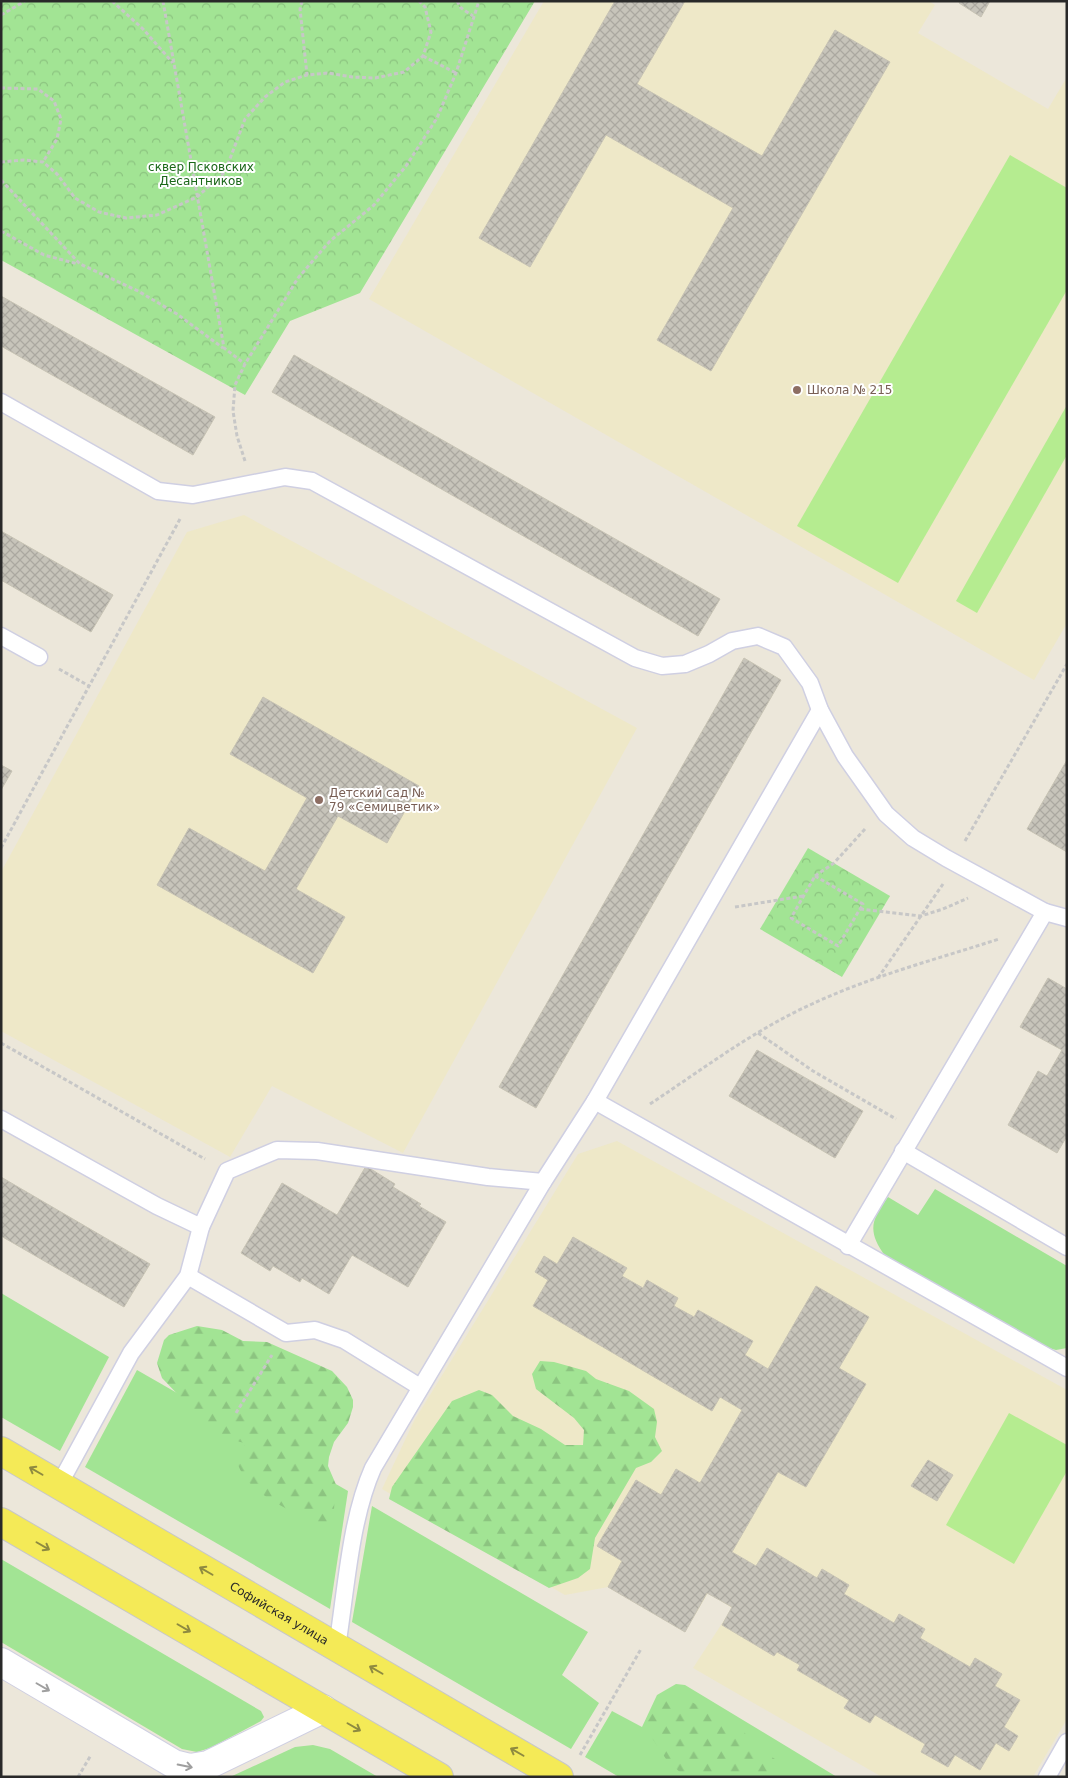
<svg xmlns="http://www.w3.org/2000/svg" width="1068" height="1778" font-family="'DejaVu Sans',sans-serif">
	<defs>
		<pattern id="forest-firs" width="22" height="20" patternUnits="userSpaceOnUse" patternTransform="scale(1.25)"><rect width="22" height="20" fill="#a2e494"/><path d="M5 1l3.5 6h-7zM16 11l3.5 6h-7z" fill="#8cc480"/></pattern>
		<pattern id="park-crowns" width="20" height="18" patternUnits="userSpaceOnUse" patternTransform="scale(1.25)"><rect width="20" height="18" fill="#a2e494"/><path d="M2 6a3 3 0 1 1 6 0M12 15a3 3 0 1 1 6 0" fill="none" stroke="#8cc480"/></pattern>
		<pattern id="building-cross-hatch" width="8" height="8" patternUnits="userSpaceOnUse" patternTransform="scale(1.25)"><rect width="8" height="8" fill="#c7c4ba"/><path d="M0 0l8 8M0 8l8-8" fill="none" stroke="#aba8a0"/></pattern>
	</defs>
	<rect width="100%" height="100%" fill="#ece7da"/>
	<g fill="#eee8c8">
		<path d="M 544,1 L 929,1 L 935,5 L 918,33 L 1048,109 L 1067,77 L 1067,623 L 1034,680 L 369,299 Z"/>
		<path d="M 244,515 L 637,728 L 403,1153 L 272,1086 L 230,1157 L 1,1031 L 1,872 L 187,532 Z"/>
		<path d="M 617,1141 L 1067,1390 L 1067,1719 L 1033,1777 L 882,1777 L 693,1668 L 732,1608 L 708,1593 L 685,1632 L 608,1587 L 565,1595 L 382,1489 L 414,1421 L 578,1154 Z"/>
	</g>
	<g fill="#a2e494">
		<path d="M 935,1189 L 1067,1266 L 1067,1348 L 1056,1350 L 1042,1346 L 885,1256 C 868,1232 870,1221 888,1197 L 918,1215 Z"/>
		<path d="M 1,1293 L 109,1357 L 60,1451 L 1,1417 Z"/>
		<path d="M 137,1370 L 348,1491 L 330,1609 L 85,1467 Z"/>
		<path d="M 372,1506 L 588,1632 L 562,1675 L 599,1703 L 571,1749 L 352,1622 Z"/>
		<path d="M 1,1559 L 261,1711 L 264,1717 L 261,1721 L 210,1748 L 197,1752 L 182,1749 L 1,1642 Z"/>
		<path d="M 676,1684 L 685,1685 L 837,1777 L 619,1777 L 585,1757 L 612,1711 L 642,1727 L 657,1695 Z"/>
		<path d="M 313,1745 L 330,1749 L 378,1777 L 230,1777 L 295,1747 Z"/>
	</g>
	<g fill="url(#forest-firs)">
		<path d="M 197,1326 L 222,1330 L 243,1341 L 267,1342 L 332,1371 L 347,1387 L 353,1400 L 353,1407 L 348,1423 L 334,1442 L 329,1457 L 328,1466 L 337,1487 C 332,1499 337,1513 330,1524 L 322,1526 C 293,1511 248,1496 237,1462 L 246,1451 L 244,1443 L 226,1438 L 211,1429 L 162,1378 L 157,1363 L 164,1340 L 169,1335 Z"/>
		<path d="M 540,1361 L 554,1362 L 586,1371 L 596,1379 L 629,1391 L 654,1409 L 657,1422 L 655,1437 L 662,1451 L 651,1462 L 636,1468 L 595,1538 L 590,1569 L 578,1578 L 549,1588 L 389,1499 L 392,1487 L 452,1401 L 479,1390 L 492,1395 L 513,1416 L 541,1429 L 565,1445 L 583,1445 L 584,1430 L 574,1418 L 536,1389 L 532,1374 Z"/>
		<path d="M 683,1697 L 744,1732 L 755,1746 L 775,1759 L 780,1773 L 778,1777 L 685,1777 L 666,1759 L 644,1726 L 660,1700 Z"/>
	</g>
	<g fill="url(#park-crowns)">
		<path d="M 1,1 L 535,1 L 360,293 L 290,321 L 245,395 L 1,260 Z"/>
		<path d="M 808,848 L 890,896 L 842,977 L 760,929 Z"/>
	</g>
	<g fill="#b5ec90">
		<path d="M 1010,155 L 1067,188 L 1067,290 L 898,583 L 797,526 Z"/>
		<path d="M 1067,405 L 1067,455 L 977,613 L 956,601 Z"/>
		<path d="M 1009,1413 L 1067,1445 L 1067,1471 L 1014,1564 L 946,1525 Z"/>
	</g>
	<g fill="url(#building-cross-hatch)" stroke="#c7c3b4">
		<path d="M 615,1 L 685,1 L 637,84 L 762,156 L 835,30 L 890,62 L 711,371 L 657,340 L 733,208 L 606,135 L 530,267 L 479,238 Z"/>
		<path d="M 960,1 L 990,1 L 981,17 L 959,3 Z"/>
		<path d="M 1,296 L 215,417 L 193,455 L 1,346 Z"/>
		<path d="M 294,355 L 720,599 L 698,636 L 272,392 Z"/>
		<path d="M 1,531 L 113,595 L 91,632 L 1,580 Z"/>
		<path d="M 744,658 L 781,680 L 536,1108 L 499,1087 Z"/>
		<path d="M 263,697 L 419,786 L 387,843 L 338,816 L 296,889 L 345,917 L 313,973 L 157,885 L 189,828 L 265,871 L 307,798 L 230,754 Z"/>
		<path d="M 1067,760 L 1067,852 L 1027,829 Z"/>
		<path d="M 1,765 L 12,771 L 1,790 Z"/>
		<path d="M 1048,978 L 1067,989 L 1067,1136 L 1057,1153 L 1008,1125 L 1038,1071 L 1047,1076 L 1062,1050 L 1020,1027 Z"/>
		<path d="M 757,1050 L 863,1111 L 835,1158 L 729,1096 Z"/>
		<path d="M 366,1166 L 395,1184 L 393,1187 L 421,1204 L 419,1206 L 446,1222 L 408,1287 L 352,1255 L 329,1294 L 302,1278 L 300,1282 L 273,1266 L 270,1271 L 241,1253 L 282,1183 L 337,1215 Z"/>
		<path d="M 1,1177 L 150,1264 L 124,1307 L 1,1236 Z"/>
		<path d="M 573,1237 L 627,1268 L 622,1276 L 643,1288 L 647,1280 L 678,1298 L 674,1306 L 694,1317 L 698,1310 L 753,1341 L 745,1355 L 768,1369 L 816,1286 L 869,1317 L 839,1368 L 866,1384 L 806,1487 L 778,1472 L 732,1552 L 756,1566 L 767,1548 L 817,1578 L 822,1569 L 849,1585 L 844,1594 L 894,1623 L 899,1614 L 925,1629 L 920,1638 L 970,1667 L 975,1658 L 1002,1674 L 995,1686 L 1020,1700 L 1004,1727 L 1018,1736 L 1009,1751 L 996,1743 L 980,1770 L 955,1755 L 948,1767 L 921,1752 L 925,1744 L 875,1715 L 870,1723 L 844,1708 L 849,1700 L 797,1670 L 800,1665 L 777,1652 L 774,1656 L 722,1625 L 732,1607 L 707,1593 L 685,1632 L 608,1587 L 622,1561 L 597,1546 L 636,1480 L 661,1495 L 676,1469 L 700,1483 L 742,1410 L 720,1397 L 712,1411 L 533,1306 L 548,1280 L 535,1272 L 544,1256 L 557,1264 Z"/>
		<path d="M 928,1460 L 953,1475 L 937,1501 L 911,1486 Z"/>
	</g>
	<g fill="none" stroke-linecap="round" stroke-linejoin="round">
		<defs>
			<g id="lane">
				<path d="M 1,402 L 158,491 L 193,495 L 285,477 L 312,481 L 635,658 L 662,666 L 685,664 L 709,654 L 732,641 L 758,636 L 784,647 L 810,683 L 820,710 L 845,756 L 886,814 L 913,838 L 946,858 L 1045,912 L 1067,918"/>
				<path d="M 1,636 L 39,657"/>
				<path d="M 595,1101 L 1067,1368"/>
				<path d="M 1,1119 L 157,1206 L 201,1227 L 188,1276 L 131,1353 L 59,1485"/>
				<path d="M 903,1151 L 1067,1247"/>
				<path d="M 201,1227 L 227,1171 L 277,1150 L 317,1151 L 488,1177 L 543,1182"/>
				<path d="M 848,1246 L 1045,912"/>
				<path d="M 188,1276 L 286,1333 L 315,1330 L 344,1340 L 420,1387"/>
				<path d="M 337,1647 C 346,1591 350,1520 373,1468 L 543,1182 L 595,1101 L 820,710"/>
				<path d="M 1047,1777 L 1067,1742"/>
			</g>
			<path id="street" d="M 1,1662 L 174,1764 L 190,1768 L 208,1765 L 323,1709"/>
			<g id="primary">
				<path id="s1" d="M 1,1451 L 559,1777"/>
				<path d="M 1,1522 L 439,1777"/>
			</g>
		</defs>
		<use href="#lane" stroke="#cfcfe2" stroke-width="19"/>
		<use href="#street" stroke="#cfcfe2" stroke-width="30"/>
		<use href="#primary" stroke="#c7c7c7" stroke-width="30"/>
		<g stroke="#c7c7c7" stroke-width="3" stroke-dasharray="4 2.5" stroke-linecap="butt">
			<path d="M 112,1 L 143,29 L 173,63"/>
			<path d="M 163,1 L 224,348 L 245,364"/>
			<path d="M 302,1 L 300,9 L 307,75"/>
			<path d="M 457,1 L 461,8 L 473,16"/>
			<path d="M 1,15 L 25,1"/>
			<path d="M 423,56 L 456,73"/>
			<path d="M 1,88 L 38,89 L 54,101 L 61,119 L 57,139 L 43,162"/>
			<path d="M 1,162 L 24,160 L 43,162 L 57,174 L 75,198 L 99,212 L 126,218 L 157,215 L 197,197 L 225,172 L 245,119 L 265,97 L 285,82 L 307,75 L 328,73 L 352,77 L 375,78 L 404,72 L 423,56 L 431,32 L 425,7 L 419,1"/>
			<path d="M 1,180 L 80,264 L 138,291 L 177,314 L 223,348"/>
			<path d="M 1,231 L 44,255 L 78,264"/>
			<path d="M 245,461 L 237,436 L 233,411 L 235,385 L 245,364 L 298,278 L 330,241 L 374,205 L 406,166 L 437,118 L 456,73 L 479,1"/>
			<path d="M 59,669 L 89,686"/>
			<path d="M 965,841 L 1067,664"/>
			<path d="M 1,848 L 180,519"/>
			<path d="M 815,876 L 863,904 L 838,946 L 791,918 Z"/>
			<path d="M 815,876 L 834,863 L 865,829"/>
			<path d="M 735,907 L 803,896"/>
			<path d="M 860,909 L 921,916 L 943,909 L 968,898"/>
			<path d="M 878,978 L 943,884"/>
			<path d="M 758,1033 L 813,1071 L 896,1119"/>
			<path d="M 1,1043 L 205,1159"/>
			<path d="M 650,1104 C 703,1069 754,1030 812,1004 C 872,976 937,959 999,939"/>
			<path d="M 236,1413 L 272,1355"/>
			<path d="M 580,1755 L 641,1649"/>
			<path d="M 78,1777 L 91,1755"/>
		</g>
		<use href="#lane" stroke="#fff" stroke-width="16"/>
		<use href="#street" stroke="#fff" stroke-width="28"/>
		<use href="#primary" stroke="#f4ea57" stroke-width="28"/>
	</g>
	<defs><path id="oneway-shaft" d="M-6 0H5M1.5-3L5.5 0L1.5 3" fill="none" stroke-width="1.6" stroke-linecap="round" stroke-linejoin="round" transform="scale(1.25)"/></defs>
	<g stroke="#8e8a40">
		<use href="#oneway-shaft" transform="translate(36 1471) rotate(-150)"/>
		<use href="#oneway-shaft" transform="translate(43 1546) rotate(30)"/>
		<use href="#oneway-shaft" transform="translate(206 1571) rotate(-150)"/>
		<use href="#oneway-shaft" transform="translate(184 1628) rotate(30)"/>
		<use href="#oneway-shaft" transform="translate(376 1670) rotate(-150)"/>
		<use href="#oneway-shaft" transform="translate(354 1727) rotate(30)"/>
		<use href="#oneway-shaft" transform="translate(517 1752) rotate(-150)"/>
	</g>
	<g stroke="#9f9f9f">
		<use href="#oneway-shaft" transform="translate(43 1687) rotate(30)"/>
		<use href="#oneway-shaft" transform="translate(185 1766) rotate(11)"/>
	</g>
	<g fill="#8d6e63" stroke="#fff" stroke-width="2">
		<circle cx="797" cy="390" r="5"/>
		<circle cx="319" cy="800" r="5"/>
	</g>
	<g text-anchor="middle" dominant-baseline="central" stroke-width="4" stroke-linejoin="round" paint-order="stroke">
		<g font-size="12" fill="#1a6718" stroke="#fff">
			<text x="201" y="167">сквер Псковских<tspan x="201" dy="14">Десантников</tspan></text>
		</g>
		<g font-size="12" fill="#785e54" stroke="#fff" text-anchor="start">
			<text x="807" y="390">Школа № 215</text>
			<text x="329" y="793">Детский сад №<tspan x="329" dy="14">79 «Семицветик»</tspan></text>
		</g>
		<g font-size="12" fill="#292929" stroke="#fff">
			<text stroke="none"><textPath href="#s1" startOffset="322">Софийская улица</textPath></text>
		</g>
	</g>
	<rect width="1068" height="1778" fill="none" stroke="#292929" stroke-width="5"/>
</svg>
